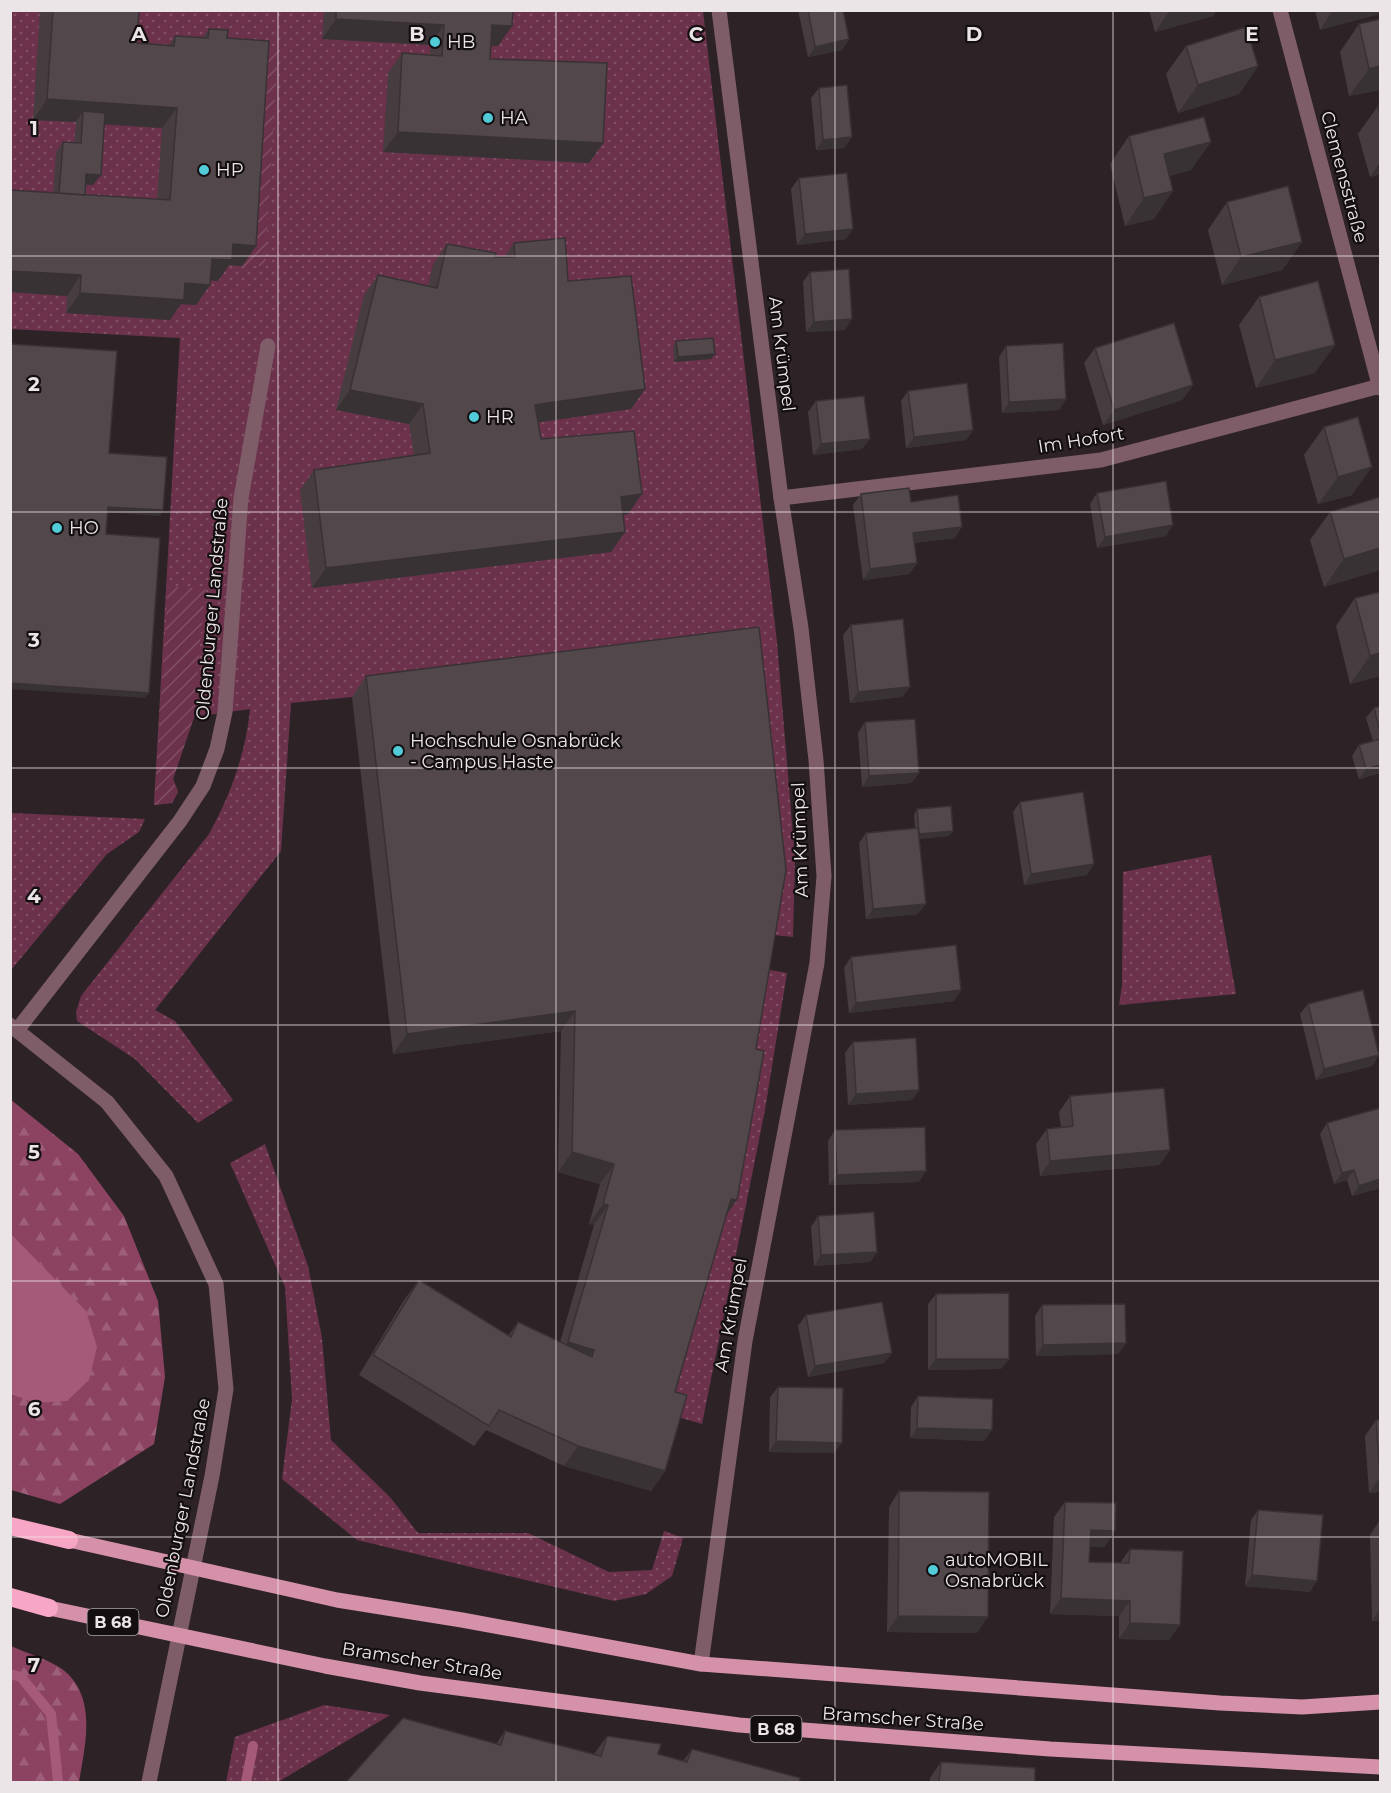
<svg xmlns="http://www.w3.org/2000/svg" width="1391" height="1793" font-family="Montserrat,sans-serif">
	<defs>
		<pattern id="grass-dots" width="8" height="8" patternUnits="userSpaceOnUse" patternTransform="scale(1.5)"><rect width="8" height="8" fill="#6c324b"/><path d="M2 2h.1M6 6h.1" fill="none" stroke="#815065" stroke-width="1.8" stroke-linecap="round"/></pattern>
		<pattern id="forest-firs" width="22" height="20" patternUnits="userSpaceOnUse" patternTransform="scale(1.5)"><rect width="22" height="20" fill="#8b4361"/><path d="M5 1l3.5 6h-7zM16 11l3.5 6h-7z" fill="#9c5e78"/></pattern>
		<pattern id="garden-furrows" width="10" height="10" patternUnits="userSpaceOnUse" patternTransform="scale(1.5)"><rect width="10" height="10" fill="#6c324b"/><path d="M-1 1l2-2M0 10L10 0M9 11l2-2" fill="none" stroke="#815065"/></pattern>
	</defs>
	<rect width="100%" height="100%" fill="#2d2327"/>
	<g fill="url(#grass-dots)">
		<path d="M 11,11 L 703,11 L 777,642 L 795,860 L 793,937 L 764,934 L 352,697 L 291,703 L 281,851 L 155,1010 L 175,1021 L 233,1100 L 198,1123 L 135,1059 L 77,1021 L 76,1012 L 81,996 L 209,834 C 230,796 246,753 250,709 L 194,717 L 173,779 L 178,792 L 172,803 L 154,805 L 180,338 L 11,329 Z"/>
		<path d="M 11,813 L 145,819 L 139,832 L 107,854 L 11,970 Z"/>
		<path d="M 1211,855 L 1236,994 L 1119,1005 L 1122,985 L 1123,872 Z"/>
		<path d="M 759,968 L 787,973 L 765,1110 L 702,1424 L 661,1412 Z"/>
		<path d="M 265,1144 L 308,1266 L 322,1338 L 331,1440 L 390,1497 L 418,1533 L 528,1533 L 609,1572 L 652,1570 L 664,1531 L 683,1538 L 672,1576 L 646,1594 L 614,1601 L 357,1540 L 282,1479 L 292,1399 L 285,1287 L 230,1163 Z"/>
		<path d="M 324,1705 L 390,1715 L 278,1782 L 226,1782 L 235,1737 Z"/>
	</g>
	<g fill="url(#forest-firs)">
		<path d="M 10,1099 L 78,1154 L 124,1216 L 158,1301 L 165,1377 L 154,1444 L 60,1504 L 11,1490 Z"/>
		<path d="M 11,1646 C 26,1653 48,1659 62,1669 C 98,1696 85,1745 79,1782 L 11,1782 Z"/>
	</g>
	<g fill="url(#garden-furrows)">
		<path d="M 215,42 L 278,49 L 265,266 L 242,266 L 255,61 Z"/>
		<path d="M 168,587 L 205,588 L 194,717 L 173,779 L 178,792 L 172,803 L 154,805 Z"/>
	</g>
	<path fill="#a45a78" d="M 11,1234 L 86,1311 L 97,1347 L 89,1380 L 67,1401 L 35,1403 L 11,1394 Z"/>
	<g fill="none" stroke-linecap="round" stroke-linejoin="round">
		<g stroke="#a45a78" stroke-width="10">
			<path d="M 10,1674 L 21,1677 L 51,1714 L 58,1782"/>
			<path d="M 246,1782 L 253,1746"/>
		</g>
		<g stroke="#7e5d68" stroke-width="15">
			<path d="M 1280,10 L 1380,388"/>
			<path d="M 781,498 L 1101,460 L 1380,386"/>
			<path d="M 10,1025 L 107,1102 L 166,1176 L 216,1284 L 226,1389 L 212,1476 L 149,1782"/>
			<path d="M 18,1029 L 180,821 L 203,786 L 217,749 L 225,712 L 241,498 L 268,346"/>
			<path d="M 701,1664 L 745,1341 L 817,963 L 824,876 L 816,760 L 801,628 L 781,498 L 719,10"/>
		</g>
		<g stroke="#d591aa" stroke-width="15">
			<path d="M 69,1540 L 337,1600 L 462,1620 L 701,1664 L 1220,1703 L 1302,1707 L 1380,1702"/>
			<path d="M 49,1608 L 325,1666 L 420,1683 L 739,1725 L 1050,1749 L 1380,1767"/>
		</g>
		<g stroke="#f7a6c5" stroke-width="18">
			<path d="M 10,1526 L 69,1540"/>
			<path d="M 10,1597 L 49,1608"/>
		</g>
	</g>
	<g fill="#473d40" fill-rule="evenodd">
		<path d="M 40,10 L 139,10 L 137,43 L 169,45 L 175,36 L 202,38 L 209,29 L 227,38 L 256,246 L 242,266 L 229,265 L 218,281 L 211,280 L 210,285 L 196,305 L 181,304 L 170,320 L 66,313 L 67,296 L 10,292 L 10,190 L 53,193 L 56,152 L 63,142 L 74,143 L 76,122 L 33,120 ZM 105,124 L 162,128 L 157,200 L 85,195 L 85,185 L 93,185 Z"/>
		<path d="M 324,10 L 513,10 L 498,46 L 491,46 L 490,59 L 603,143 L 589,163 L 383,152 L 388,73 L 402,53 L 430,55 L 430,45 L 322,39 Z"/>
		<path d="M 798,10 L 843,10 L 849,39 L 842,50 L 808,57 Z"/>
		<path d="M 1149,10 L 1216,10 L 1213,16 L 1155,32 Z"/>
		<path d="M 1315,10 L 1380,10 L 1320,30 Z"/>
		<path d="M 1359,24 L 1380,90 L 1349,96 L 1340,52 Z"/>
		<path d="M 1186,46 L 1258,66 L 1239,94 L 1178,113 L 1166,74 Z"/>
		<path d="M 819,88 L 844,148 L 816,150 L 811,98 Z"/>
		<path d="M 1378,106 L 1380,106 L 1380,174 L 1370,177 L 1358,134 Z"/>
		<path d="M 1129,136 L 1191,170 L 1169,176 L 1154,219 L 1125,226 L 1110,164 Z"/>
		<path d="M 799,178 L 846,239 L 797,245 L 791,189 Z"/>
		<path d="M 1227,202 L 1302,242 L 1282,270 L 1222,285 L 1208,230 Z"/>
		<path d="M 514,243 L 568,281 L 645,389 L 631,409 L 538,422 L 541,439 L 628,514 L 623,515 L 625,532 L 611,552 L 312,588 L 300,490 L 314,470 L 414,455 L 409,424 L 336,410 L 364,295 L 378,275 L 428,286 L 433,264 L 447,244 L 495,257 L 504,257 Z"/>
		<path d="M 810,272 L 845,330 L 806,332 L 803,282 Z"/>
		<path d="M 1259,297 L 1315,373 L 1256,388 L 1239,325 Z"/>
		<path d="M 676,341 L 711,359 L 674,362 L 673,347 Z"/>
		<path d="M 1006,346 L 1066,399 L 1059,410 L 1002,413 L 999,357 Z"/>
		<path d="M 1095,348 L 1193,385 L 1182,400 L 1103,425 L 1084,363 Z"/>
		<path d="M 908,391 L 973,430 L 966,440 L 906,448 L 901,401 Z"/>
		<path d="M 816,401 L 862,449 L 813,455 L 808,412 Z"/>
		<path d="M 1324,427 L 1352,495 L 1318,504 L 1304,455 Z"/>
		<path d="M 1097,493 L 1166,536 L 1097,548 L 1090,504 Z"/>
		<path d="M 861,494 L 911,502 L 955,538 L 914,543 L 917,563 L 909,574 L 863,580 L 853,505 Z"/>
		<path d="M 1330,512 L 1380,570 L 1324,587 L 1310,540 Z"/>
		<path d="M 1380,592 L 1380,676 L 1350,684 L 1336,626 L 1355,598 Z"/>
		<path d="M 851,625 L 910,687 L 902,697 L 850,703 L 843,635 Z"/>
		<path d="M 366,676 L 725,1217 L 675,1392 L 665,1471 L 651,1491 L 564,1466 L 486,1430 L 474,1446 L 359,1375 L 404,1300 L 419,1280 L 508,1336 L 518,1322 L 560,1342 L 594,1225 L 589,1224 L 600,1184 L 558,1172 L 561,1031 L 393,1054 L 352,697 Z"/>
		<path d="M 1380,706 L 1380,773 L 1359,779 L 1352,756 L 1359,745 L 1373,741 L 1366,718 L 1374,708 Z"/>
		<path d="M 865,722 L 919,773 L 911,783 L 862,787 L 858,733 Z"/>
		<path d="M 1020,802 L 1087,875 L 1024,885 L 1013,812 Z"/>
		<path d="M 917,809 L 953,831 L 949,836 L 919,839 L 918,914 L 866,919 L 859,843 L 866,833 L 915,828 L 914,815 Z"/>
		<path d="M 851,957 L 954,1001 L 849,1013 L 844,968 Z"/>
		<path d="M 1308,1004 L 1379,1055 L 1372,1066 L 1316,1080 L 1300,1014 Z"/>
		<path d="M 853,1042 L 919,1090 L 912,1100 L 848,1105 L 845,1053 Z"/>
		<path d="M 1070,1096 L 1170,1150 L 1159,1165 L 1040,1176 L 1036,1144 L 1047,1129 L 1061,1127 L 1059,1112 Z"/>
		<path d="M 1380,1108 L 1380,1188 L 1352,1196 L 1347,1180 L 1334,1184 L 1320,1134 L 1327,1123 Z"/>
		<path d="M 835,1130 L 919,1182 L 829,1185 L 828,1141 Z"/>
		<path d="M 818,1216 L 877,1252 L 870,1262 L 814,1266 L 811,1227 Z"/>
		<path d="M 936,1294 L 1001,1369 L 928,1370 L 928,1304 Z"/>
		<path d="M 1042,1305 L 1126,1343 L 1118,1354 L 1036,1356 L 1035,1316 Z"/>
		<path d="M 806,1315 L 892,1353 L 884,1363 L 808,1377 L 798,1326 Z"/>
		<path d="M 778,1387 L 834,1453 L 769,1452 L 770,1397 Z"/>
		<path d="M 918,1396 L 984,1441 L 910,1438 L 911,1407 Z"/>
		<path d="M 1376,1420 L 1380,1420 L 1380,1492 L 1369,1493 L 1365,1436 Z"/>
		<path d="M 899,1491 L 977,1633 L 887,1632 L 889,1507 Z"/>
		<path d="M 1065,1502 L 1115,1531 L 1104,1547 L 1090,1546 L 1089,1562 L 1120,1563 L 1130,1549 L 1169,1640 L 1119,1639 L 1119,1616 L 1050,1614 L 1054,1517 Z"/>
		<path d="M 1258,1510 L 1310,1592 L 1245,1586 L 1251,1520 Z"/>
		<path d="M 1380,1520 L 1380,1621 L 1372,1621 L 1370,1535 Z"/>
		<path d="M 505,1731 L 594,1754 L 607,1736 L 658,1754 L 683,1761 L 692,1749 L 799,1782 L 346,1782 L 496,1744 Z"/>
		<path d="M 941,1762 L 1035,1782 L 930,1782 L 930,1778 Z"/>
	</g>
	<g fill="#393234">
		<path d="M 1170,10 L 1216,10 L 1213,16 L 1155,32 Z"/>
		<path d="M 1333,10 L 1380,10 L 1380,14 L 1320,30 Z"/>
		<path d="M 336,19 L 444,25 L 430,45 L 322,39 Z"/>
		<path d="M 492,25 L 512,26 L 498,46 L 478,45 Z"/>
		<path d="M 849,39 L 842,50 L 808,57 L 815,47 Z"/>
		<path d="M 1258,66 L 1239,94 L 1178,113 L 1198,85 Z"/>
		<path d="M 1380,66 L 1380,90 L 1349,96 L 1369,69 Z"/>
		<path d="M 47,99 L 177,108 L 162,128 L 82,123 L 83,111 L 76,122 L 33,120 Z"/>
		<path d="M 398,132 L 603,143 L 589,163 L 383,152 Z"/>
		<path d="M 852,137 L 844,148 L 816,150 L 823,140 Z"/>
		<path d="M 1211,142 L 1191,170 L 1145,182 L 1164,154 Z"/>
		<path d="M 1380,162 L 1380,174 L 1370,177 Z"/>
		<path d="M 86,174 L 101,175 L 93,185 L 79,184 Z"/>
		<path d="M 1173,191 L 1154,219 L 1125,226 L 1144,198 Z"/>
		<path d="M 853,229 L 846,239 L 797,245 L 805,234 Z"/>
		<path d="M 1302,242 L 1282,270 L 1222,285 L 1241,257 Z"/>
		<path d="M 233,244 L 256,246 L 242,266 L 229,265 L 218,281 L 198,279 L 212,259 Z"/>
		<path d="M 10,271 L 81,275 L 67,296 L 10,292 Z"/>
		<path d="M 185,283 L 210,285 L 196,305 L 181,304 L 170,320 L 66,313 L 80,293 Z"/>
		<path d="M 852,319 L 845,330 L 806,332 L 814,322 Z"/>
		<path d="M 1335,345 L 1315,373 L 1256,388 L 1275,360 Z"/>
		<path d="M 715,354 L 711,359 L 674,362 L 678,357 Z"/>
		<path d="M 1193,385 L 1182,400 L 1103,425 L 1114,410 Z"/>
		<path d="M 645,389 L 631,409 L 521,425 L 535,405 Z"/>
		<path d="M 350,390 L 423,404 L 409,424 L 336,410 Z"/>
		<path d="M 1066,399 L 1059,410 L 1002,413 L 1009,402 Z"/>
		<path d="M 973,430 L 966,440 L 906,448 L 914,437 Z"/>
		<path d="M 870,439 L 862,449 L 813,455 L 821,444 Z"/>
		<path d="M 1372,467 L 1352,495 L 1318,504 L 1338,477 Z"/>
		<path d="M 642,494 L 628,514 L 607,517 L 621,497 Z"/>
		<path d="M 108,507 L 163,510 L 160,516 L 104,512 Z"/>
		<path d="M 1173,525 L 1166,536 L 1097,548 L 1105,537 Z"/>
		<path d="M 962,527 L 955,538 L 905,544 L 913,533 Z"/>
		<path d="M 625,532 L 611,552 L 312,588 L 326,568 Z"/>
		<path d="M 1380,548 L 1380,570 L 1324,587 L 1344,559 Z"/>
		<path d="M 917,563 L 909,574 L 863,580 L 870,569 Z"/>
		<path d="M 1380,653 L 1380,676 L 1350,684 L 1370,656 Z"/>
		<path d="M 10,683 L 149,693 L 145,698 L 10,689 Z"/>
		<path d="M 910,687 L 902,697 L 850,703 L 858,692 Z"/>
		<path d="M 1380,765 L 1380,773 L 1359,779 L 1366,769 Z"/>
		<path d="M 919,773 L 911,783 L 862,787 L 869,776 Z"/>
		<path d="M 953,831 L 949,836 L 915,839 L 919,834 Z"/>
		<path d="M 1094,864 L 1087,875 L 1024,885 L 1031,874 Z"/>
		<path d="M 926,904 L 918,914 L 866,919 L 873,909 Z"/>
		<path d="M 961,990 L 954,1001 L 849,1013 L 856,1003 Z"/>
		<path d="M 575,1011 L 561,1031 L 393,1054 L 407,1034 Z"/>
		<path d="M 1379,1055 L 1372,1066 L 1316,1080 L 1324,1069 Z"/>
		<path d="M 919,1090 L 912,1100 L 848,1105 L 856,1094 Z"/>
		<path d="M 1170,1150 L 1159,1165 L 1040,1176 L 1050,1161 Z"/>
		<path d="M 572,1152 L 614,1164 L 600,1184 L 558,1172 Z"/>
		<path d="M 1354,1170 L 1347,1180 L 1334,1184 L 1342,1173 Z"/>
		<path d="M 926,1171 L 919,1182 L 829,1185 L 837,1175 Z"/>
		<path d="M 1380,1179 L 1380,1188 L 1352,1196 L 1359,1186 Z"/>
		<path d="M 731,1199 L 737,1200 L 723,1220 Z"/>
		<path d="M 603,1204 L 608,1205 L 594,1225 L 589,1224 Z"/>
		<path d="M 877,1252 L 870,1262 L 814,1266 L 821,1255 Z"/>
		<path d="M 568,1342 L 594,1350 L 580,1370 L 554,1362 Z"/>
		<path d="M 1126,1343 L 1118,1354 L 1036,1356 L 1043,1345 Z"/>
		<path d="M 892,1353 L 884,1363 L 808,1377 L 815,1366 Z"/>
		<path d="M 936,1359 L 1009,1359 L 1001,1369 L 928,1370 Z"/>
		<path d="M 917,1428 L 992,1430 L 984,1441 L 910,1438 Z"/>
		<path d="M 776,1441 L 842,1443 L 834,1453 L 769,1452 Z"/>
		<path d="M 578,1446 L 665,1471 L 651,1491 L 564,1466 Z"/>
		<path d="M 1380,1477 L 1380,1492 L 1369,1493 Z"/>
		<path d="M 1091,1530 L 1115,1531 L 1104,1547 L 1080,1546 Z"/>
		<path d="M 1252,1575 L 1317,1581 L 1310,1592 L 1245,1586 Z"/>
		<path d="M 1061,1598 L 1130,1601 L 1119,1616 L 1050,1614 Z"/>
		<path d="M 1380,1609 L 1380,1621 L 1372,1621 Z"/>
		<path d="M 898,1616 L 988,1617 L 977,1633 L 887,1632 Z"/>
		<path d="M 1130,1623 L 1180,1625 L 1169,1640 L 1119,1639 Z"/>
	</g>
	<g fill="#52474b" stroke="#393234" stroke-width="1.5">
		<path d="M 53,10 L 139,10 L 137,43 L 174,46 L 175,36 L 208,38 L 209,29 L 228,30 L 227,38 L 269,41 L 256,246 L 233,244 L 232,260 L 212,259 L 210,285 L 185,283 L 184,300 L 80,293 L 81,275 L 10,271 L 10,190 L 170,200 L 177,108 L 47,99 Z"/>
		<path d="M 336,10 L 513,10 L 512,26 L 492,25 L 490,59 L 607,63 L 603,143 L 398,132 L 402,53 L 442,56 L 444,25 L 336,19 Z"/>
		<path d="M 808,10 L 843,10 L 849,39 L 815,47 Z"/>
		<path d="M 1380,19 L 1380,66 L 1369,69 L 1359,24 Z"/>
		<path d="M 1246,27 L 1258,66 L 1198,85 L 1186,46 Z"/>
		<path d="M 847,85 L 852,137 L 823,140 L 819,88 Z"/>
		<path d="M 1378,106 L 1380,106 L 1380,116 Z"/>
		<path d="M 83,111 L 105,113 L 101,175 L 86,174 L 85,195 L 59,193 L 63,142 L 81,143 Z"/>
		<path d="M 1204,117 L 1211,142 L 1164,154 L 1173,191 L 1144,198 L 1129,136 Z"/>
		<path d="M 847,173 L 853,229 L 805,234 L 799,178 Z"/>
		<path d="M 1288,186 L 1302,242 L 1241,257 L 1227,202 Z"/>
		<path d="M 565,238 L 568,281 L 631,276 L 645,389 L 535,405 L 541,439 L 634,431 L 642,494 L 621,497 L 625,532 L 326,568 L 314,470 L 430,453 L 423,404 L 350,390 L 378,275 L 437,288 L 447,244 L 496,253 L 495,257 L 515,257 L 514,243 Z"/>
		<path d="M 849,269 L 852,319 L 814,322 L 810,272 Z"/>
		<path d="M 1318,281 L 1335,345 L 1275,360 L 1259,297 Z"/>
		<path d="M 1174,323 L 1193,385 L 1114,410 L 1095,348 Z"/>
		<path d="M 713,338 L 715,354 L 678,357 L 676,341 Z"/>
		<path d="M 1063,343 L 1066,399 L 1009,402 L 1006,346 Z"/>
		<path d="M 10,344 L 117,351 L 109,453 L 167,457 L 163,510 L 108,507 L 106,534 L 160,538 L 149,693 L 10,683 Z"/>
		<path d="M 967,383 L 973,430 L 914,437 L 908,391 Z"/>
		<path d="M 864,396 L 870,439 L 821,444 L 816,401 Z"/>
		<path d="M 1358,417 L 1372,467 L 1338,477 L 1324,427 Z"/>
		<path d="M 1166,481 L 1173,525 L 1105,537 L 1097,493 Z"/>
		<path d="M 909,488 L 911,502 L 958,495 L 962,527 L 913,533 L 917,563 L 870,569 L 861,494 Z"/>
		<path d="M 1380,497 L 1380,548 L 1344,559 L 1330,512 Z"/>
		<path d="M 1380,592 L 1380,653 L 1370,656 L 1355,598 Z"/>
		<path d="M 903,619 L 910,687 L 858,692 L 851,625 Z"/>
		<path d="M 759,627 L 786,870 L 756,1049 L 764,1051 L 737,1200 L 731,1199 L 675,1392 L 687,1395 L 665,1471 L 578,1446 L 499,1410 L 489,1426 L 373,1355 L 419,1280 L 511,1337 L 518,1322 L 592,1357 L 594,1350 L 568,1342 L 608,1205 L 603,1204 L 614,1164 L 572,1152 L 575,1011 L 407,1034 L 366,676 Z"/>
		<path d="M 1380,706 L 1380,732 L 1374,708 Z"/>
		<path d="M 915,719 L 919,773 L 869,776 L 865,722 Z"/>
		<path d="M 1380,739 L 1380,765 L 1366,769 L 1359,745 Z"/>
		<path d="M 1083,792 L 1094,864 L 1031,874 L 1020,802 Z"/>
		<path d="M 951,806 L 953,831 L 919,834 L 917,809 Z"/>
		<path d="M 918,828 L 926,904 L 873,909 L 866,833 Z"/>
		<path d="M 956,945 L 961,990 L 856,1003 L 851,957 Z"/>
		<path d="M 1363,990 L 1379,1055 L 1324,1069 L 1308,1004 Z"/>
		<path d="M 916,1038 L 919,1090 L 856,1094 L 853,1042 Z"/>
		<path d="M 1164,1088 L 1170,1150 L 1050,1161 L 1047,1129 L 1073,1126 L 1070,1096 Z"/>
		<path d="M 1380,1108 L 1380,1179 L 1359,1186 L 1354,1170 L 1342,1173 L 1327,1123 Z"/>
		<path d="M 925,1127 L 926,1171 L 837,1175 L 835,1130 Z"/>
		<path d="M 874,1212 L 877,1252 L 821,1255 L 818,1216 Z"/>
		<path d="M 1009,1293 L 1009,1359 L 936,1359 L 936,1294 Z"/>
		<path d="M 882,1302 L 892,1353 L 815,1366 L 806,1315 Z"/>
		<path d="M 1125,1304 L 1126,1343 L 1043,1345 L 1042,1305 Z"/>
		<path d="M 778,1387 L 843,1388 L 842,1443 L 776,1441 Z"/>
		<path d="M 918,1396 L 993,1399 L 992,1430 L 917,1428 Z"/>
		<path d="M 1376,1420 L 1380,1420 L 1380,1477 Z"/>
		<path d="M 899,1491 L 989,1492 L 988,1617 L 898,1616 Z"/>
		<path d="M 1065,1502 L 1116,1503 L 1115,1531 L 1091,1530 L 1089,1562 L 1129,1563 L 1130,1549 L 1183,1551 L 1180,1625 L 1130,1623 L 1130,1601 L 1061,1598 Z"/>
		<path d="M 1258,1510 L 1323,1515 L 1317,1581 L 1252,1575 Z"/>
		<path d="M 403,1718 L 501,1745 L 505,1731 L 601,1756 L 607,1736 L 661,1744 L 658,1754 L 687,1762 L 692,1749 L 800,1778 L 799,1782 L 346,1782 Z"/>
		<path d="M 941,1762 L 1035,1768 L 1035,1782 L 939,1782 Z"/>
	</g>
	<path fill="none" stroke="#ece5e7" stroke-width="1.5" stroke-opacity="0.55" d="M 278,10 L 278,1782M 556,10 L 556,1782M 835,10 L 835,1782M 1113,10 L 1113,1782M 10,256 L 1380,256M 10,512 L 1380,512M 10,768 L 1380,768M 10,1025 L 1380,1025M 10,1281 L 1380,1281M 10,1537 L 1380,1537"/>
	<g fill="#52cbd9" stroke="#130e10" stroke-width="2">
		<circle cx="435" cy="42" r="6"/>
		<circle cx="488" cy="118" r="6"/>
		<circle cx="204" cy="170" r="6"/>
		<circle cx="474" cy="417" r="6"/>
		<circle cx="57" cy="528" r="6"/>
		<circle cx="398" cy="751" r="6"/>
		<circle cx="933" cy="1570" r="6"/>
	</g>
	<g text-anchor="middle" dominant-baseline="central" stroke-width="4.5" stroke-linejoin="round" paint-order="stroke">
		<g fill="#130e10" stroke="#aba4a6" stroke-width="1.5">
			<rect x="87.5" y="1609" width="51" height="26" rx="4.5"/>
			<rect x="750.5" y="1716" width="51" height="26" rx="4.5"/>
		</g>
		<g font-size="16" font-weight="bold" fill="#ece5e7">
			<text x="113" y="1622">B 68</text>
			<text x="776" y="1729">B 68</text>
		</g>
		<g font-size="18" fill="#ece5e7" stroke="#130e10" text-anchor="start">
			<text x="447" y="42">HB</text>
			<text x="500" y="118">HA</text>
			<text x="216" y="170">HP</text>
			<text x="486" y="417">HR</text>
			<text x="69" y="528">HO</text>
			<text x="410" y="741">Hochschule Osnabrück<tspan x="410" dy="21">- Campus Haste</tspan></text>
			<text x="945" y="1560">autoMOBIL<tspan x="945" dy="21">Osnabrück</tspan></text>
		</g>
		<g font-size="18" fill="#ece5e7" stroke="#130e10">
			<text transform="translate(1344 177) rotate(75)">Clemensstraße</text>
			<text transform="translate(782 354) rotate(83)">Am Krümpel</text>
			<text transform="translate(1081 440) rotate(-9)">Im Hofort</text>
			<text transform="translate(212 609) rotate(-85)">Oldenburger Landstraße</text>
			<text transform="translate(800 840) rotate(-92)">Am Krümpel</text>
			<text transform="translate(731 1315) rotate(-80)">Am Krümpel</text>
			<text transform="translate(183 1508) rotate(-79)">Oldenburger Landstraße</text>
			<text transform="translate(422 1661) rotate(9)">Bramscher Straße</text>
			<text transform="translate(903 1719) rotate(4)">Bramscher Straße</text>
		</g>
	</g>
	<g font-size="20" text-anchor="middle" font-weight="bold" fill="#ece5e7" stroke="#130e10" stroke-width="4.5" stroke-linejoin="round" paint-order="stroke">
		<text x="139" y="41">A</text>
		<text x="417" y="41">B</text>
		<text x="696" y="41">C</text>
		<text x="974" y="41">D</text>
		<text x="1252" y="41">E</text>
		<text x="34" y="135">1</text>
		<text x="34" y="391">2</text>
		<text x="34" y="647">3</text>
		<text x="34" y="903">4</text>
		<text x="34" y="1159">5</text>
		<text x="34" y="1416">6</text>
		<text x="34" y="1672">7</text>
	</g>
	<rect width="1391" height="1793" fill="none" stroke="#ece5e7" stroke-width="24"/>
</svg>
